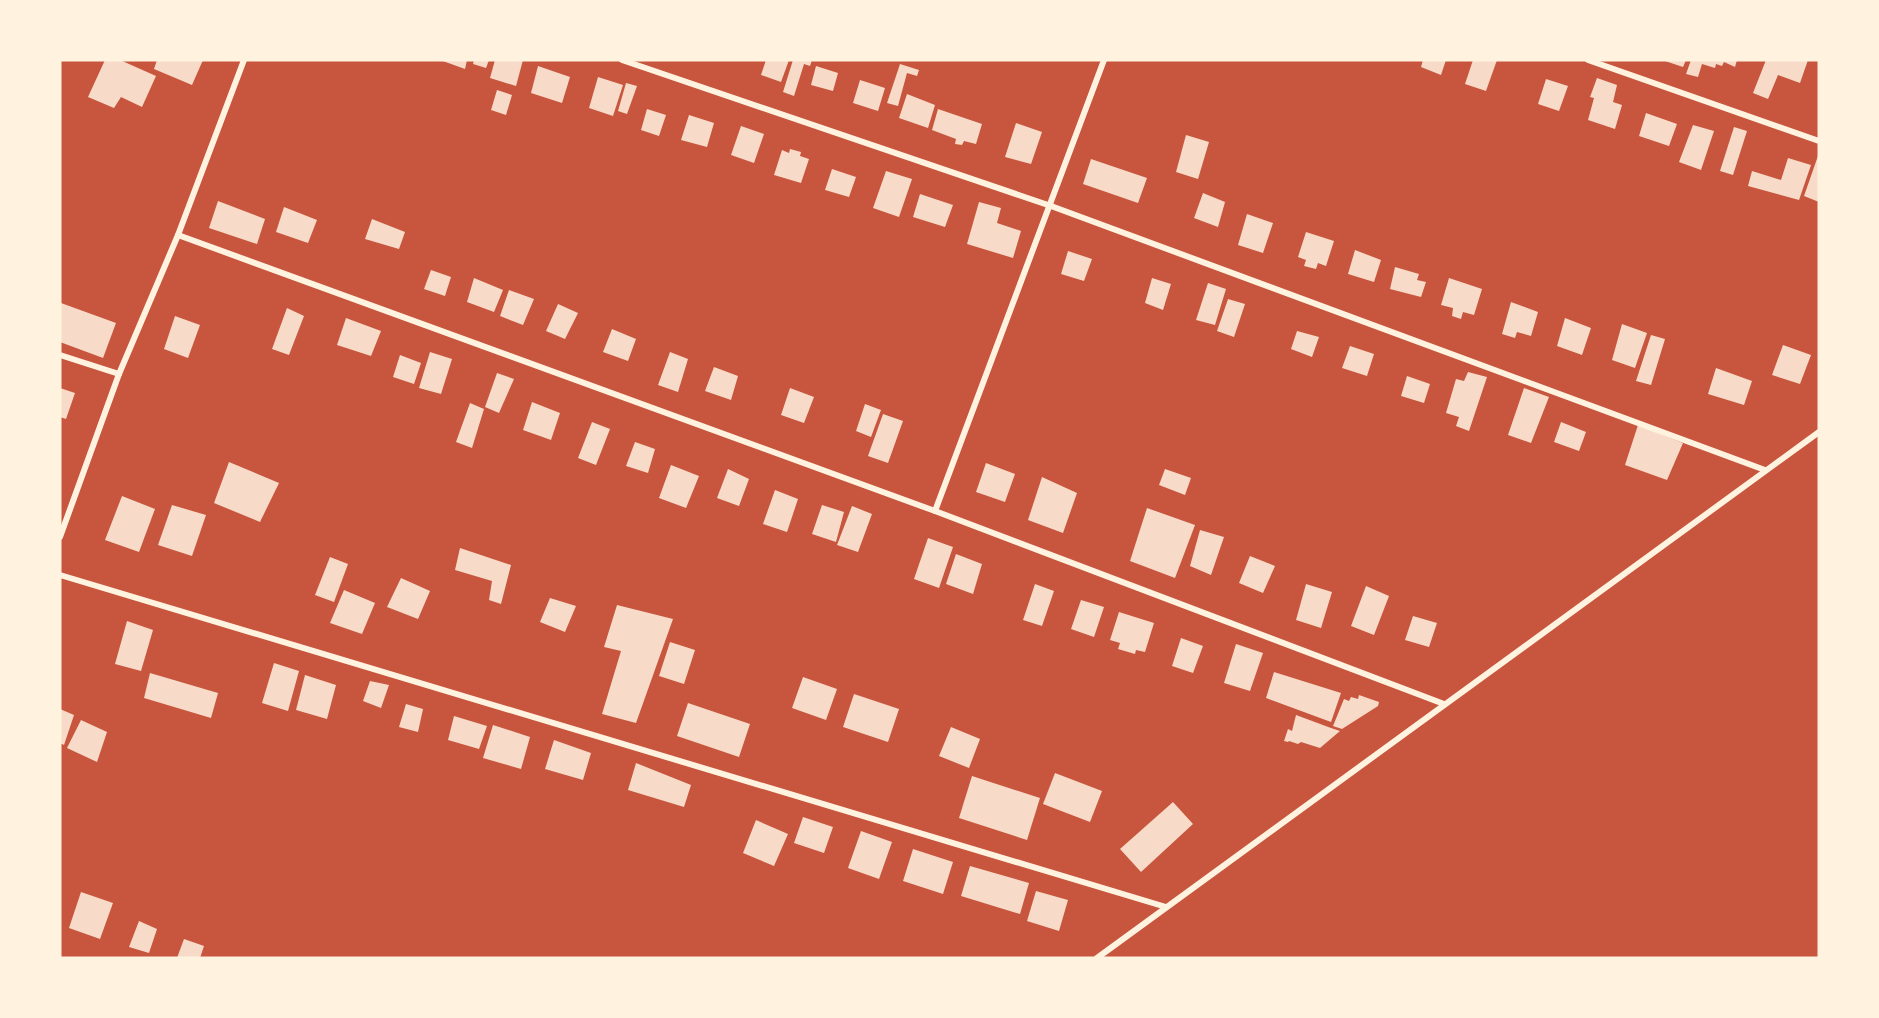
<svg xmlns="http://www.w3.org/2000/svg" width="1879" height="1018" font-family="Mulish,sans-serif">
	<rect width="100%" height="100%" fill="#c8553d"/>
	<g fill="#f7dbc8">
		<path d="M 105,60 L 120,60 L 156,76 L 142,107 L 121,97 L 114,108 L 88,97 Z"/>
		<path d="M 157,60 L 203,60 L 192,85 L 154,69 Z"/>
		<path d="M 440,60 L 467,60 L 465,69 Z"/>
		<path d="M 474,60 L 489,60 L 486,68 L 473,64 Z"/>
		<path d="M 495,60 L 523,60 L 516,86 L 490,78 Z"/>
		<path d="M 766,60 L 789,60 L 781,82 L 761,75 Z"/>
		<path d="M 793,60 L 812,60 L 810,66 L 804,64 L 794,96 L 783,92 Z"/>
		<path d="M 1423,60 L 1446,60 L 1441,75 L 1421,67 Z"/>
		<path d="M 1473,60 L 1497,60 L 1486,91 L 1465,84 Z"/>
		<path d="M 1662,60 L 1686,60 L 1683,67 Z"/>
		<path d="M 1691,60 L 1737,60 L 1735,67 L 1724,62 L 1722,66 L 1716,64 L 1715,68 L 1702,64 L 1698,77 L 1686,74 Z"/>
		<path d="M 1766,60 L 1808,60 L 1800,83 L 1778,75 L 1768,99 L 1753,93 Z"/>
		<path d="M 900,64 L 919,70 L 917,76 L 907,73 L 898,106 L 887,103 Z"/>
		<path d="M 538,66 L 570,77 L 562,103 L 531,93 Z"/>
		<path d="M 816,66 L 838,73 L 833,91 L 811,85 Z"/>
		<path d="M 598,77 L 623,85 L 613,116 L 589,108 Z"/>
		<path d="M 1597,78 L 1617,85 L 1613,102 L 1622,105 L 1615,129 L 1588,120 L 1594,98 L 1590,97 Z"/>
		<path d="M 1546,79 L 1568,86 L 1559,111 L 1538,104 Z"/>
		<path d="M 860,80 L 885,88 L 878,111 L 853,103 Z"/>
		<path d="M 626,83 L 637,86 L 627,114 L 618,111 Z"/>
		<path d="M 497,90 L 512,95 L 506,115 L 491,110 Z"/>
		<path d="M 907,94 L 935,105 L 928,128 L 899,118 Z"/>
		<path d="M 647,109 L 666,115 L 659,136 L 641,130 Z"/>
		<path d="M 938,109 L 982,124 L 976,144 L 964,141 L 962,145 L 955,144 L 956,139 L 932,130 Z"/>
		<path d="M 1646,113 L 1677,124 L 1669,146 L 1639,136 Z"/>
		<path d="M 689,115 L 714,123 L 707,147 L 681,140 Z"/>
		<path d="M 1016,123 L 1042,132 L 1031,164 L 1005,157 Z"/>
		<path d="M 1693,125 L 1714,131 L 1701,170 L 1679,162 Z"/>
		<path d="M 741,126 L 764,134 L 754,163 L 731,155 Z"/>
		<path d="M 1734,127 L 1747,131 L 1733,175 L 1720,171 Z"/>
		<path d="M 1186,135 L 1209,142 L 1198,179 L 1176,172 Z"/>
		<path d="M 790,149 L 801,152 L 800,156 L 809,159 L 801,183 L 774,175 L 782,150 L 789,153 Z"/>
		<path d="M 1819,153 L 1819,202 L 1804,196 Z"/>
		<path d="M 1788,158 L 1811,165 L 1799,200 L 1748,186 L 1752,171 L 1781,180 Z"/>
		<path d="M 1091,159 L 1147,178 L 1138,203 L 1083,184 Z"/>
		<path d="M 832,169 L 856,177 L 849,197 L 825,190 Z"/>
		<path d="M 886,171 L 912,179 L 899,217 L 873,208 Z"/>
		<path d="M 1203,193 L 1225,202 L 1218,227 L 1194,218 Z"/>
		<path d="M 920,194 L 953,205 L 945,227 L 913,217 Z"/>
		<path d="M 218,201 L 265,219 L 257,244 L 209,228 Z"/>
		<path d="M 979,202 L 1001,208 L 997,223 L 1021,231 L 1013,258 L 967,244 Z"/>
		<path d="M 284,207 L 317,220 L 308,243 L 276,232 Z"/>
		<path d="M 1247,214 L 1273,223 L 1263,253 L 1238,245 Z"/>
		<path d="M 372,219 L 405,232 L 399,249 L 365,239 Z"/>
		<path d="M 1306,232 L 1334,241 L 1326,266 L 1318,263 L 1316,269 L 1304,266 L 1306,260 L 1298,257 Z"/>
		<path d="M 1355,250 L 1381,260 L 1374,282 L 1348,274 Z"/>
		<path d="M 1068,251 L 1092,259 L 1084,281 L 1061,274 Z"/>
		<path d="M 1395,267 L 1419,274 L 1417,280 L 1426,282 L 1421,297 L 1390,289 Z"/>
		<path d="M 431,270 L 451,277 L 445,296 L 424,289 Z"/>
		<path d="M 474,278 L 503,290 L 494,312 L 467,302 Z"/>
		<path d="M 1152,278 L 1171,284 L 1163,310 L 1145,303 Z"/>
		<path d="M 1449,278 L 1482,289 L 1474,315 L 1463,312 L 1461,319 L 1452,316 L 1453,308 L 1441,305 Z"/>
		<path d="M 1208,283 L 1226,289 L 1215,325 L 1196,320 Z"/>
		<path d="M 509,290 L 534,299 L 523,325 L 500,316 Z"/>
		<path d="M 1228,299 L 1245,304 L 1234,337 L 1217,331 Z"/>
		<path d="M 1511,302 L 1538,312 L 1531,336 L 1517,332 L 1515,338 L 1502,334 Z"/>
		<path d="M 61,303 L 116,323 L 103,358 L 60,342 Z"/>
		<path d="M 558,304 L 578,313 L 565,339 L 546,331 Z"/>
		<path d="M 287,308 L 304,316 L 289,355 L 272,349 Z"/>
		<path d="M 175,316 L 200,325 L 188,358 L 164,349 Z"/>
		<path d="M 346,318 L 381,331 L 371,356 L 337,345 Z"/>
		<path d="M 1565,318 L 1591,328 L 1582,355 L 1557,346 Z"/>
		<path d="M 1622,324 L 1647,333 L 1635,368 L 1612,360 Z"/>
		<path d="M 612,329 L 636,339 L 628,361 L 603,352 Z"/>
		<path d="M 1297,331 L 1319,337 L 1312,357 L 1291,349 Z"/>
		<path d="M 1651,335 L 1665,339 L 1651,385 L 1636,381 Z"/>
		<path d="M 1783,345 L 1811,355 L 1800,384 L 1772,375 Z"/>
		<path d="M 1350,346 L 1374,354 L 1367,376 L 1342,368 Z"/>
		<path d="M 430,352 L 452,359 L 441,394 L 419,388 Z"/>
		<path d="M 670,352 L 688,359 L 678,392 L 658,385 Z"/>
		<path d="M 400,355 L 421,363 L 414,384 L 393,377 Z"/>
		<path d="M 714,367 L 738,376 L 731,400 L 705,391 Z"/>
		<path d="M 1716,368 L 1752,381 L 1744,405 L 1708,394 Z"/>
		<path d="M 1468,372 L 1487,377 L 1469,431 L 1456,426 L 1459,417 L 1446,413 L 1456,379 L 1464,381 Z"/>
		<path d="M 497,373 L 514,379 L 499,413 L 485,407 Z"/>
		<path d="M 1407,376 L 1430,384 L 1424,403 L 1401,396 Z"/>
		<path d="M 60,388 L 75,393 L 66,419 L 60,417 Z"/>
		<path d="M 790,388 L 814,397 L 804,423 L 781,415 Z"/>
		<path d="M 1524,388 L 1549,397 L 1531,443 L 1508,435 Z"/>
		<path d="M 532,402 L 560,413 L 551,440 L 523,430 Z"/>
		<path d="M 470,403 L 484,409 L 472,448 L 456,442 Z"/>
		<path d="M 865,404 L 881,410 L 871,437 L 856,431 Z"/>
		<path d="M 883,414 L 903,421 L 888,463 L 868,456 Z"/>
		<path d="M 592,422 L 610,429 L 596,465 L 578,458 Z"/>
		<path d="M 1561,422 L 1586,432 L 1579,451 L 1554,442 Z"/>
		<path d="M 1638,425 L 1683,443 L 1667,480 L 1625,465 Z"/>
		<path d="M 635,442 L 655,449 L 648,473 L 626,466 Z"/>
		<path d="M 229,462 L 279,483 L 260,522 L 214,503 Z"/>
		<path d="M 986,463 L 1015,474 L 1005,502 L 976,492 Z"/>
		<path d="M 671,465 L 699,476 L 686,508 L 659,498 Z"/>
		<path d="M 728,469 L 749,479 L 739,506 L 717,498 Z"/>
		<path d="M 1165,469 L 1191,478 L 1185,495 L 1159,485 Z"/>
		<path d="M 1042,477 L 1077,493 L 1063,533 L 1028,520 Z"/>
		<path d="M 775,490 L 798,499 L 787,532 L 763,524 Z"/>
		<path d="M 122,496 L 155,509 L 139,552 L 105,540 Z"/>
		<path d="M 172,505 L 206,515 L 192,556 L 158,545 Z"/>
		<path d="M 822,505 L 844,512 L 836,542 L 812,534 Z"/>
		<path d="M 852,506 L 872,514 L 858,552 L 837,545 Z"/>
		<path d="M 1147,508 L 1195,525 L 1175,578 L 1130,561 Z"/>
		<path d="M 1200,530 L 1224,537 L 1211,575 L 1190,566 Z"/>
		<path d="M 928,538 L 953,547 L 939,588 L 914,579 Z"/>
		<path d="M 460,548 L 511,565 L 501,604 L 489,600 L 492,581 L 455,570 Z"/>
		<path d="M 956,554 L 982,564 L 973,594 L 946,584 Z"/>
		<path d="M 1250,556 L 1275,566 L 1263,593 L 1239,583 Z"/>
		<path d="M 330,557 L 348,564 L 334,602 L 315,595 Z"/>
		<path d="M 401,578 L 430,591 L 418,619 L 387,607 Z"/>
		<path d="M 1035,584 L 1054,591 L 1042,626 L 1023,620 Z"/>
		<path d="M 1306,584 L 1332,592 L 1321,628 L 1296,620 Z"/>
		<path d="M 1366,586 L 1389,596 L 1374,635 L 1351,626 Z"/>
		<path d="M 344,590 L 375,603 L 362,634 L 330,623 Z"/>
		<path d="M 550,598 L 576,606 L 565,632 L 540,622 Z"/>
		<path d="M 1081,600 L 1104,607 L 1094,637 L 1071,629 Z"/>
		<path d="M 617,605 L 673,619 L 636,723 L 602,714 L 621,651 L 604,647 Z"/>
		<path d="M 1119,612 L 1154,623 L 1145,652 L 1136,650 L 1135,654 L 1118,649 L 1120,643 L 1110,640 Z"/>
		<path d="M 1413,616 L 1437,623 L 1429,647 L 1405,640 Z"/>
		<path d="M 127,621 L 153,630 L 141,671 L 115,664 Z"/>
		<path d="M 1181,638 L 1203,646 L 1193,673 L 1172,666 Z"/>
		<path d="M 670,642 L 695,650 L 684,684 L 659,676 Z"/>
		<path d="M 1236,644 L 1263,653 L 1250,691 L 1224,683 Z"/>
		<path d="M 274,663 L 299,671 L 288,711 L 262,703 Z"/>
		<path d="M 1274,672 L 1341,693 L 1331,722 L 1266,698 Z"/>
		<path d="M 150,673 L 218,693 L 211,718 L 144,698 Z"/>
		<path d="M 305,675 L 336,685 L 327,719 L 296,710 Z"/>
		<path d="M 803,677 L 837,689 L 826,720 L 792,708 Z"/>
		<path d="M 370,681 L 389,685 L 381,708 L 363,701 Z"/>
		<path d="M 854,694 L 899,709 L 888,742 L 843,727 Z"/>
		<path d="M 1359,695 L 1379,702 L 1378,706 L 1342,729 L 1333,726 L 1344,699 L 1349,701 L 1351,697 L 1358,699 Z"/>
		<path d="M 688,703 L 750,724 L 739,757 L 677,736 Z"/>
		<path d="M 406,704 L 423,709 L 418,732 L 399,727 Z"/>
		<path d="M 60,709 L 74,715 L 64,745 L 60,743 Z"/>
		<path d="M 1296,715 L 1331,728 L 1340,731 L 1320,748 L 1301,742 L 1298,744 L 1289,741 L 1288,742 L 1284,741 L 1288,729 L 1292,731 Z"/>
		<path d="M 454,716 L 487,726 L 479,749 L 448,740 Z"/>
		<path d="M 81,720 L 107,732 L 97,762 L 67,748 Z"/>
		<path d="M 493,725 L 530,737 L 521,769 L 483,758 Z"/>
		<path d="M 951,727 L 980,739 L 969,768 L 939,756 Z"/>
		<path d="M 554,740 L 591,753 L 583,780 L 545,769 Z"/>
		<path d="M 636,763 L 691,785 L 684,807 L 628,790 Z"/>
		<path d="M 1055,773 L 1102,791 L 1090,822 L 1043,804 Z"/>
		<path d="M 972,776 L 1040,798 L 1027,840 L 959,818 Z"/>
		<path d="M 1173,802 L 1193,824 L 1141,872 L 1120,849 Z"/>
		<path d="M 803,817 L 833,827 L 824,853 L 794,843 Z"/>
		<path d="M 756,820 L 788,834 L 774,866 L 743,853 Z"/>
		<path d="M 861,831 L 892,842 L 879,879 L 848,868 Z"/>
		<path d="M 913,849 L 953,862 L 943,894 L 903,881 Z"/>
		<path d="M 970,866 L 1029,883 L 1020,914 L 961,896 Z"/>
		<path d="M 1036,891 L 1068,900 L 1059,931 L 1027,921 Z"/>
		<path d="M 81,892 L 113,903 L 100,939 L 69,928 Z"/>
		<path d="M 139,921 L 157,929 L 149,953 L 129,947 Z"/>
		<path d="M 184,939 L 204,946 L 200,958 L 177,958 Z"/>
	</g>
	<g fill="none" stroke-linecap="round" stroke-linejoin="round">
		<g stroke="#fff3e0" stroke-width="6">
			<path d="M 622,60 L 1051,206 L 1765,470"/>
			<path d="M 1588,60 L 1819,141"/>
			<path d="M 178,235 L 935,511 L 1444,704"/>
			<path d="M 60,355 L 119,374"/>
			<path d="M 935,511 L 1104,60"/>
			<path d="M 60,537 L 119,374 L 178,235 L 244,60"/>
			<path d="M 60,575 L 1166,907"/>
			<path d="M 1097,958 L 1819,432"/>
		</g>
	</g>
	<rect width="1879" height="1018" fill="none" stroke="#fff3e0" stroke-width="123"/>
</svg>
